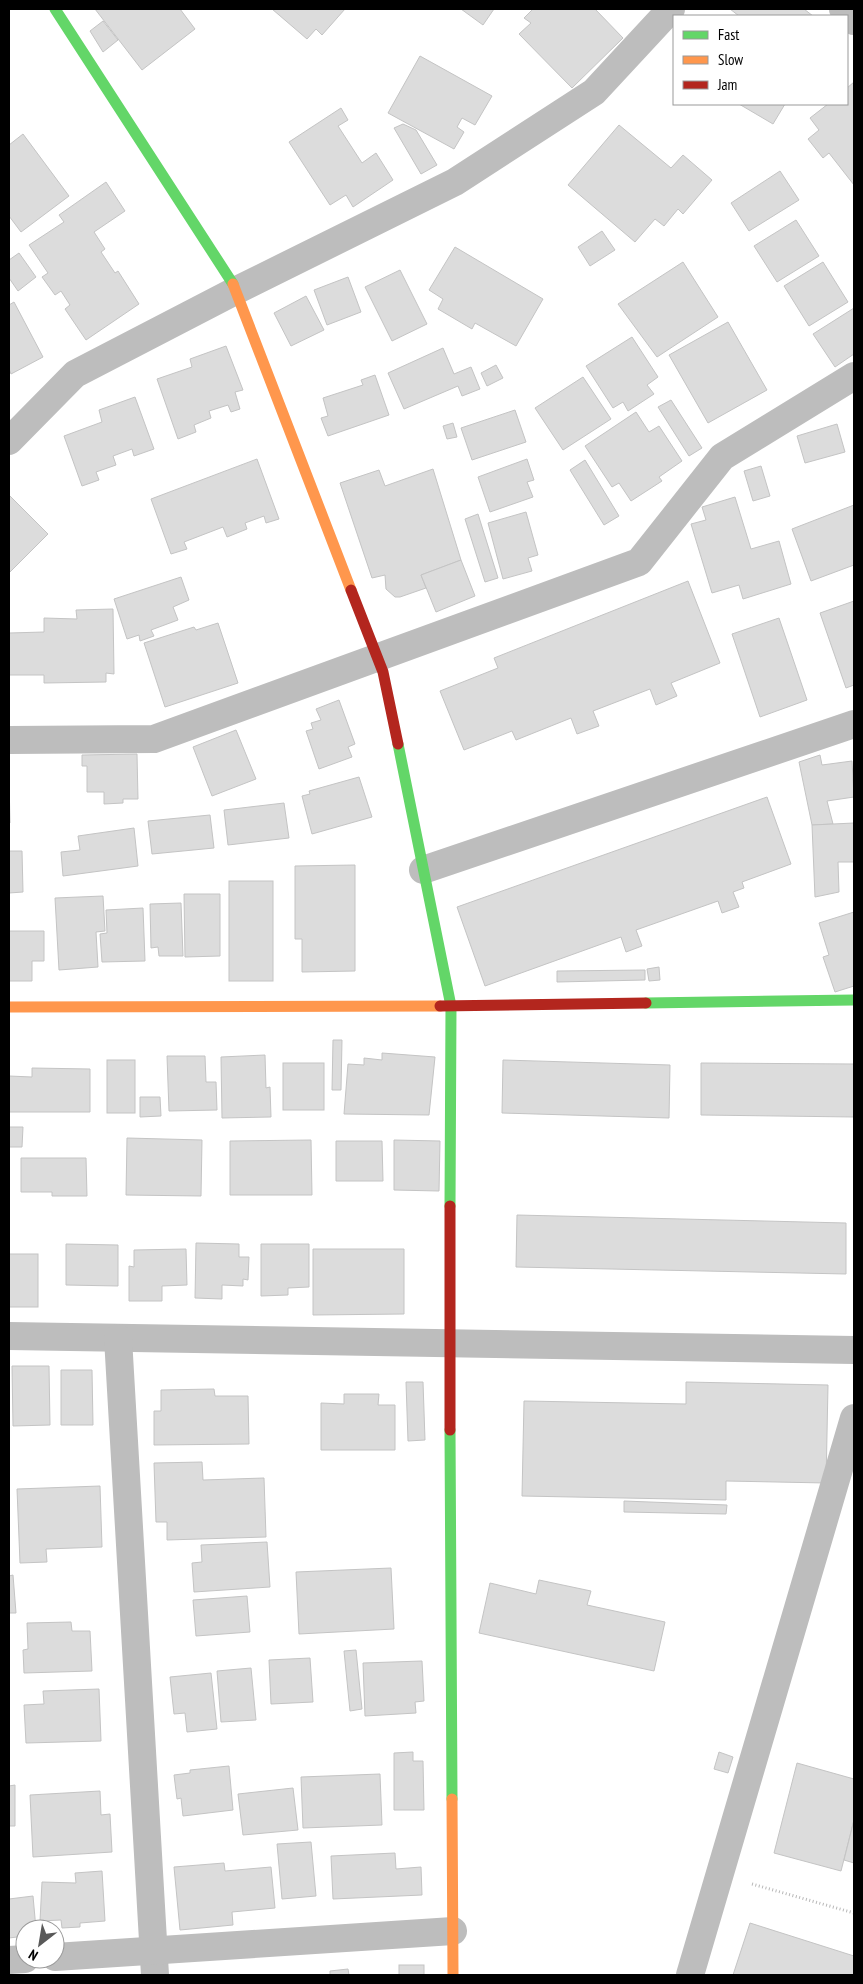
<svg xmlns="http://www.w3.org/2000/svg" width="863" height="1984" font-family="'PT Sans Narrow',sans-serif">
	<rect width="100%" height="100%" fill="#fff"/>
	<g fill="#dcdcdc" stroke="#c4c4c4">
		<path d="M 95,9 L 180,9 L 195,29 L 142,70 Z"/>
		<path d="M 272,9 L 345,9 L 322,35 L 316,29 L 307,39 Z"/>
		<path d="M 461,9 L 494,9 L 483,25 Z"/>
		<path d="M 533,9 L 595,9 L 623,38 L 572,88 L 519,34 L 531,23 L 524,18 Z"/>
		<path d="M 730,9 L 804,9 L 813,16 L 739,16 Z"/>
		<path d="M 103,21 L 118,40 L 103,52 L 90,31 Z"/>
		<path d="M 420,56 L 492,96 L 475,125 L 462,118 L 457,127 L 464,132 L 454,149 L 388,113 Z"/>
		<path d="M 854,82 L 854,185 L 829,153 L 823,158 L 808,139 L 819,130 L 810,118 L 828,104 L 847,104 L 847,88 Z"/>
		<path d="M 739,104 L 785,104 L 773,124 Z"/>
		<path d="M 341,108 L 348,120 L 338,126 L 362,163 L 376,153 L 393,180 L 353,207 L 346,195 L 330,205 L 289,142 Z"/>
		<path d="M 403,124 L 416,130 L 437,165 L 421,174 L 394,128 Z"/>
		<path d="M 619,125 L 671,168 L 683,155 L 712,180 L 683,214 L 678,209 L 664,226 L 655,219 L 635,242 L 568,185 Z"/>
		<path d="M 23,134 L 69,196 L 21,232 L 9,216 L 9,145 Z"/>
		<path d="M 780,171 L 799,200 L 749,231 L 731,203 Z"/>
		<path d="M 106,182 L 125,211 L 94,232 L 105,249 L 101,252 L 115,273 L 118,271 L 139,304 L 86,340 L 65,309 L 70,305 L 61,291 L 55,295 L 42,277 L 48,273 L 29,245 L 64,222 L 59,215 Z"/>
		<path d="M 796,220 L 819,256 L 777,282 L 754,246 Z"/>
		<path d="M 602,231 L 615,250 L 590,266 L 578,247 Z"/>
		<path d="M 455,247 L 543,299 L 516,346 L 475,323 L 472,329 L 438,309 L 443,299 L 429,290 Z"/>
		<path d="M 19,253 L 36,277 L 18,291 L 9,278 L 9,260 Z"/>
		<path d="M 683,262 L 718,317 L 657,357 L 618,304 Z"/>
		<path d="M 823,262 L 848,302 L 809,326 L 784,286 Z"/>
		<path d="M 400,270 L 427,324 L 392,341 L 365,287 Z"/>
		<path d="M 348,277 L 361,312 L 327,325 L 314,290 Z"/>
		<path d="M 306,296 L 324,330 L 291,346 L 274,313 Z"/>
		<path d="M 14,302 L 43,357 L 11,374 L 9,369 L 9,305 Z"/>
		<path d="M 854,308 L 854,354 L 835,367 L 813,334 Z"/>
		<path d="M 728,322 L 767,390 L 708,423 L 669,355 Z"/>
		<path d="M 632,337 L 658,377 L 647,385 L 654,394 L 628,411 L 623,402 L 613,408 L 586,366 Z"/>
		<path d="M 226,346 L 243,390 L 235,392 L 240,409 L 231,412 L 228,405 L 209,411 L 211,418 L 194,425 L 196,432 L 178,439 L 157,379 L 192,367 L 190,359 Z"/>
		<path d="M 443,348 L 454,374 L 471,367 L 480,389 L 462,396 L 458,386 L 404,409 L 388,373 Z"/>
		<path d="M 496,365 L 503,378 L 487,386 L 481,373 Z"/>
		<path d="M 375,375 L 389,415 L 328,436 L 321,418 L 328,416 L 323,398 L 363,385 L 361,380 Z"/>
		<path d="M 583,377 L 611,419 L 563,450 L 535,408 Z"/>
		<path d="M 135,397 L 154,449 L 134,456 L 132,449 L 113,456 L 116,465 L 96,472 L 99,480 L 82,486 L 64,436 L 102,422 L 99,410 Z"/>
		<path d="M 671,400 L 702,448 L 689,456 L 658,407 Z"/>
		<path d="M 515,410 L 526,442 L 472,460 L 461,428 Z"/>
		<path d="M 636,412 L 649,432 L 659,426 L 682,461 L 659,477 L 662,481 L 631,501 L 619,483 L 612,487 L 585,446 Z"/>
		<path d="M 453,423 L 457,437 L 447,439 L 443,426 Z"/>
		<path d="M 837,424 L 845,452 L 805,463 L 797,436 Z"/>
		<path d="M 257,459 L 279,519 L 266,523 L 264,516 L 245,523 L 247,529 L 227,537 L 223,527 L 184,542 L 187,549 L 171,554 L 151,499 Z"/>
		<path d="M 527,459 L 534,480 L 527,482 L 533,497 L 490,512 L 478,477 Z"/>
		<path d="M 585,460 L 619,516 L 604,525 L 570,470 Z"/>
		<path d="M 761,466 L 770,496 L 753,501 L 744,471 Z"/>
		<path d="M 433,469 L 461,560 L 421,575 L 426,588 L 400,597 L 395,597 L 386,589 L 385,575 L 372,578 L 340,483 L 379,470 L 385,486 Z"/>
		<path d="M 9,495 L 48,534 L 9,573 Z"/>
		<path d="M 735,497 L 751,549 L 779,541 L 791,584 L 743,599 L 739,585 L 712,593 L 691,524 L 706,520 L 702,507 Z"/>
		<path d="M 854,505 L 854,565 L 811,581 L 792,529 Z"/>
		<path d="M 526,512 L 538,555 L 528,558 L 532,571 L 503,579 L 488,523 Z"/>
		<path d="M 478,514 L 498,578 L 485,582 L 465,519 Z"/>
		<path d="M 461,560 L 475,596 L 436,612 L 421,575 Z"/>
		<path d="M 181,577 L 189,600 L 173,607 L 178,620 L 151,630 L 154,636 L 140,641 L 139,635 L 127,639 L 114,599 Z"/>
		<path d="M 688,581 L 720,663 L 671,683 L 677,696 L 656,705 L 650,689 L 593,711 L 599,726 L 577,734 L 571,718 L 516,740 L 512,731 L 464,750 L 440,691 L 498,668 L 494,658 Z"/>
		<path d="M 854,601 L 854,685 L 846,688 L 820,613 Z"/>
		<path d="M 113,609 L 114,674 L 106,673 L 106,682 L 44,683 L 44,675 L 9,675 L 9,633 L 44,632 L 44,618 L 77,619 L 76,610 Z"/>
		<path d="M 779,618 L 807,700 L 760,717 L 732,634 Z"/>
		<path d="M 218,623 L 238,683 L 165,707 L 144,643 L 194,627 L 196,630 Z"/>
		<path d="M 339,700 L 355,744 L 348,747 L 352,757 L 319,769 L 306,731 L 313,729 L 311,723 L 321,720 L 316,709 Z"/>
		<path d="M 236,730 L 256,779 L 212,796 L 193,747 Z"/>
		<path d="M 137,754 L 138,799 L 123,799 L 123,803 L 104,804 L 104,792 L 87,792 L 87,766 L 82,766 L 82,755 Z"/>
		<path d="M 820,755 L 822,765 L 852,761 L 854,797 L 827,801 L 833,824 L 812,825 L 799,762 Z"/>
		<path d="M 359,777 L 372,817 L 312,834 L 302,796 L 310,794 L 309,791 Z"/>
		<path d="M 9,781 L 10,823 L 9,823 Z"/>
		<path d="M 767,797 L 791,864 L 742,882 L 744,888 L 733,892 L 739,907 L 722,913 L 718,901 L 636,930 L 642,946 L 626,952 L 621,937 L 485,986 L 457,907 Z"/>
		<path d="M 284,803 L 289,838 L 228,845 L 224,810 Z"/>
		<path d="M 210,815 L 214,848 L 152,854 L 148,821 Z"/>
		<path d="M 854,823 L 854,862 L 838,862 L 839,892 L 815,897 L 812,825 Z"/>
		<path d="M 134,828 L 138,866 L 63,876 L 61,852 L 80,850 L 78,836 Z"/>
		<path d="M 9,851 L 22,851 L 23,892 L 9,893 Z"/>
		<path d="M 355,865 L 355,971 L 302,972 L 302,939 L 295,939 L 295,866 Z"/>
		<rect x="229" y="881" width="44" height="100"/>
		<path d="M 184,894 L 220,894 L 220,956 L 185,957 Z"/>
		<path d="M 103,896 L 105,931 L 96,932 L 98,967 L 59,970 L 55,898 Z"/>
		<path d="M 181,903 L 183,956 L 159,956 L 158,947 L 151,948 L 150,904 Z"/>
		<path d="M 143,908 L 145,961 L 102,962 L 100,934 L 107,933 L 106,910 Z"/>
		<path d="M 854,912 L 854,986 L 835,992 L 823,957 L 829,955 L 819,923 Z"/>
		<path d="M 9,931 L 44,931 L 44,961 L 32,961 L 32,981 L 9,981 Z"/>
		<path d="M 659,967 L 660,980 L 649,981 L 647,969 Z"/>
		<path d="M 645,970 L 645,980 L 557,982 L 557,971 Z"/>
		<path d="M 333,1040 L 342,1040 L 341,1090 L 332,1090 Z"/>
		<path d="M 382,1053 L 435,1057 L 429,1115 L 344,1114 L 348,1064 L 364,1065 L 364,1058 L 382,1060 Z"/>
		<path d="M 265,1055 L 266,1088 L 270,1087 L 271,1117 L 222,1118 L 221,1057 Z"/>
		<path d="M 167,1056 L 205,1056 L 206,1082 L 216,1082 L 217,1110 L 169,1111 Z"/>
		<rect x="107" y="1060" width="28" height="53"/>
		<path d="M 503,1060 L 670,1065 L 669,1118 L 502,1113 Z"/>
		<rect x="283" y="1063" width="41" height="47"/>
		<path d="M 701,1063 L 854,1064 L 854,1117 L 701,1115 Z"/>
		<path d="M 32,1068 L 90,1069 L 90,1112 L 9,1112 L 9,1076 L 32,1077 Z"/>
		<path d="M 140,1097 L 160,1097 L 161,1116 L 140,1117 Z"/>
		<path d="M 9,1127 L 23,1127 L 22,1147 L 9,1147 Z"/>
		<path d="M 127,1138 L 202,1140 L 201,1196 L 126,1195 Z"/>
		<path d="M 311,1140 L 312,1195 L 230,1195 L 230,1141 Z"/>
		<path d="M 394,1140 L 440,1141 L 439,1191 L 394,1190 Z"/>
		<path d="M 336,1141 L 382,1141 L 383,1181 L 336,1181 Z"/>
		<path d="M 21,1158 L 86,1158 L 87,1196 L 52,1196 L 52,1192 L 21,1192 Z"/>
		<path d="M 517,1215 L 846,1223 L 846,1274 L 516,1267 Z"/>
		<path d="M 196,1243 L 239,1244 L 239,1257 L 249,1257 L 248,1280 L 243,1279 L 243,1286 L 222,1285 L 222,1299 L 195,1298 Z"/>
		<path d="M 66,1244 L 118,1245 L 118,1286 L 66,1285 Z"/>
		<path d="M 261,1244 L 309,1244 L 309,1287 L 288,1288 L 288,1295 L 261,1296 Z"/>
		<path d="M 186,1249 L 187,1285 L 162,1286 L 162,1301 L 129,1301 L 129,1266 L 134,1267 L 134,1250 Z"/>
		<path d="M 313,1249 L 404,1249 L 404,1314 L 313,1315 Z"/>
		<rect x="9" y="1254" width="29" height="53"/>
		<path d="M 12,1366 L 49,1366 L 50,1425 L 13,1426 Z"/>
		<path d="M 61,1370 L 92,1370 L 93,1425 L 61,1425 Z"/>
		<path d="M 406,1382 L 423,1382 L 425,1440 L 408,1441 Z"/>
		<path d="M 686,1382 L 828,1385 L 826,1483 L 726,1481 L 726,1500 L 522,1496 L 524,1401 L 686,1404 Z"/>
		<path d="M 214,1389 L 215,1396 L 248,1396 L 249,1444 L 154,1445 L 154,1411 L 161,1411 L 161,1390 Z"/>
		<path d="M 344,1394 L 379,1394 L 378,1405 L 395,1405 L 395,1450 L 321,1450 L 321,1403 L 344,1404 Z"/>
		<path d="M 202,1462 L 203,1480 L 264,1478 L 266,1537 L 167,1540 L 167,1522 L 156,1522 L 154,1463 Z"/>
		<path d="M 100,1486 L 102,1547 L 46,1549 L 47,1562 L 20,1563 L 17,1489 Z"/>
		<path d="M 624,1501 L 727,1505 L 726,1514 L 624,1512 Z"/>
		<path d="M 267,1542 L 270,1587 L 194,1592 L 192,1563 L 202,1562 L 201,1545 Z"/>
		<path d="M 391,1568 L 394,1629 L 299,1634 L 296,1572 Z"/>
		<path d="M 13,1575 L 16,1613 L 9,1613 L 9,1576 Z"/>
		<path d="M 539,1580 L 591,1591 L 587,1605 L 665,1622 L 654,1671 L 479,1633 L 490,1583 L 536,1594 Z"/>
		<path d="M 247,1596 L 250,1632 L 196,1636 L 193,1600 Z"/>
		<path d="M 71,1622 L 72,1631 L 90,1631 L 92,1671 L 24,1673 L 23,1650 L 28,1649 L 27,1623 Z"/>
		<path d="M 356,1650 L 362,1709 L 350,1711 L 344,1651 Z"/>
		<path d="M 310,1658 L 313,1702 L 271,1704 L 269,1660 Z"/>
		<path d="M 422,1661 L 424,1701 L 415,1702 L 416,1713 L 365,1716 L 363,1663 Z"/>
		<path d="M 251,1668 L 256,1720 L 221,1722 L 217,1671 Z"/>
		<path d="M 211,1673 L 217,1729 L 187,1732 L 185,1713 L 174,1714 L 170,1677 Z"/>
		<path d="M 99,1689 L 101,1741 L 26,1743 L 24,1705 L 44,1704 L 43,1691 Z"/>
		<path d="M 413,1752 L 413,1761 L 423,1761 L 424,1810 L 394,1810 L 394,1753 Z"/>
		<path d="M 719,1752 L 733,1757 L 728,1773 L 714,1769 Z"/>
		<path d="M 797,1763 L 854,1779 L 854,1820 L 841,1871 L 774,1853 Z"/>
		<path d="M 229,1766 L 233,1810 L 183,1816 L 181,1798 L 177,1799 L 174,1775 L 190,1773 L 190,1770 Z"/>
		<path d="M 380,1774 L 382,1825 L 303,1828 L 301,1777 Z"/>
		<path d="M 15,1785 L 15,1826 L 9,1826 L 9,1786 Z"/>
		<path d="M 293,1788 L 298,1830 L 243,1835 L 238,1794 Z"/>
		<path d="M 100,1791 L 101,1815 L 110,1814 L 112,1852 L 33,1857 L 30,1795 Z"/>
		<path d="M 854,1820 L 854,1863 L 844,1860 Z"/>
		<path d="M 311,1842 L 316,1896 L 282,1899 L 277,1844 Z"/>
		<path d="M 395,1853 L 396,1869 L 421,1867 L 422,1895 L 333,1899 L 331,1856 Z"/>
		<path d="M 224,1863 L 225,1871 L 271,1867 L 275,1908 L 232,1912 L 233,1925 L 180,1930 L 174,1867 Z"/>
		<path d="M 102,1871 L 105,1921 L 80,1923 L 80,1927 L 62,1928 L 61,1920 L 40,1921 L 42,1882 L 76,1883 L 75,1873 Z"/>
		<path d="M 33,1896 L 36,1929 L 25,1929 L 25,1936 L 9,1938 L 9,1899 Z"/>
		<path d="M 750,1923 L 854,1956 L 854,1975 L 733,1975 Z"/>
		<rect x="399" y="1965" width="25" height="10"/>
		<path d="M 348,1969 L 349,1975 L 330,1975 L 330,1971 Z"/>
	</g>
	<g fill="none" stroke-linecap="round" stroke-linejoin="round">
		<path stroke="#b8b8b8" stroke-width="3" stroke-dasharray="1 2.5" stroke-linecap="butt" d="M 752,1884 L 854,1913"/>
		<g stroke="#bdbdbd" stroke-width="28">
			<path d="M 843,9 L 854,21"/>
			<path d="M 9,441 L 75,374 L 237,290 L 455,182 L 594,92 L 671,9"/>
			<path d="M 9,740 L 154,739 L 639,562 L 722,457 L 854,376"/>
			<path d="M 423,870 L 854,724"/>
			<path d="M 9,1336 L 854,1350"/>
			<path d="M 118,1338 L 155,1975"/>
			<path d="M 55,1957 L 453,1931"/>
			<path d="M 9,1960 L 25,1959"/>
			<path d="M 690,1975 L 854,1418"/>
		</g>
		<g stroke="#63d668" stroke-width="11">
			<path d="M 55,9 L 233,284"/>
			<path d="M 398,744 L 451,1006 L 450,1206"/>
			<path d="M 646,1003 L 854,1000"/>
			<path d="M 450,1430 L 452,1799"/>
		</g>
		<g stroke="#ff974d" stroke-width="11">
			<path d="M 233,284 L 351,590"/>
			<path d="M 9,1007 L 440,1006"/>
			<path d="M 452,1799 L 453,1975"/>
		</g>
		<g stroke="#b3261e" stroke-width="11">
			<path d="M 351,590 L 383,672 L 398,744"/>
			<path d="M 440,1006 L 646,1003"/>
			<path d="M 450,1430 L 450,1206"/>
		</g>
	</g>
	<rect width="863" height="1984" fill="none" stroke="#000000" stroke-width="20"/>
	<rect x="673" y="15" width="175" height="90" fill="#ffffff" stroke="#999999"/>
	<rect x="683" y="31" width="25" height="8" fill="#63d668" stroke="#999999"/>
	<text x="718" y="40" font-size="15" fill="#000000">Fast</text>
	<rect x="683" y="56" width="25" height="8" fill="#ff974d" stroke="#999999"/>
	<text x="718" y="65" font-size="15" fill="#000000">Slow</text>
	<rect x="683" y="81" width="25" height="8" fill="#b3261e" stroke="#999999"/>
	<text x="718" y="90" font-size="15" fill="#000000">Jam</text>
	<g transform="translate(40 1944) rotate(211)"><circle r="24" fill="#ffffff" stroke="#999999"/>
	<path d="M0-4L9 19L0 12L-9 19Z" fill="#595959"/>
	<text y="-8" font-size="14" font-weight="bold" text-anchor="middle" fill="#000000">N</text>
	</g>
</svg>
